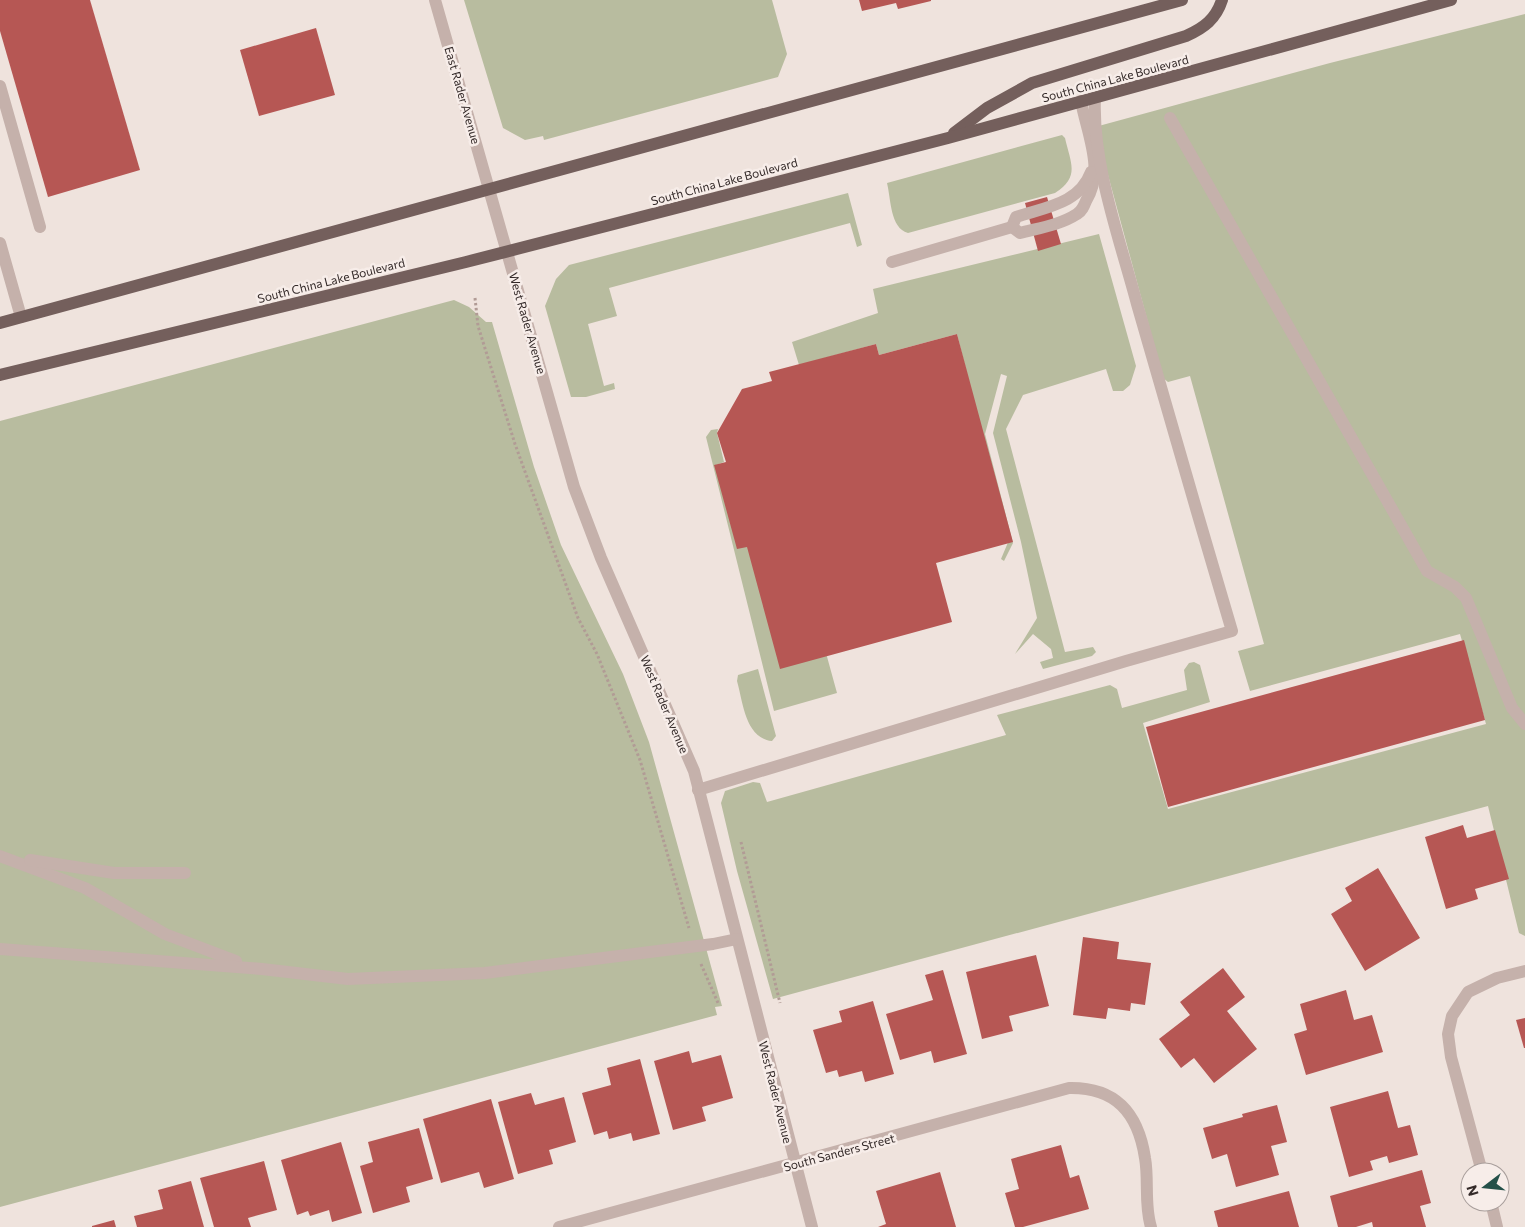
<svg xmlns="http://www.w3.org/2000/svg" width="1525" height="1227" font-family="Commissioner,sans-serif">
	<rect width="100%" height="100%" fill="#efe3dd"/>
	<g fill="#b8bc9f">
		<path d="M 464,0 L 772,0 L 787,54 L 778,77 L 544,140 L 543,136 L 525,140 L 503,128 Z"/>
		<path d="M 1525,14 L 1525,936 L 1519,933 L 1488,806 L 773,999 L 737,871 L 721,803 L 725,791 L 753,782 L 760,783 L 767,802 L 1006,735 L 997,715 L 1110,685 L 1117,689 L 1122,708 L 1187,690 L 1184,670 L 1189,663 L 1194,662 L 1200,665 L 1210,702 L 1143,723 L 1168,809 L 1486,724 L 1460,634 L 1250,691 L 1238,651 L 1264,644 L 1190,376 L 1168,382 L 1163,378 L 1095,127 L 1330,63 Z"/>
		<path d="M 1062,135 L 1065,138 C 1071,164 1080,177 1055,193 L 908,233 C 890,228 891,199 887,183 Z"/>
		<path d="M 848,193 L 862,245 L 857,247 L 850,223 L 609,288 L 617,316 L 588,324 L 604,386 L 614,383 L 615,389 L 586,397 L 571,397 L 545,306 L 556,279 L 569,265 Z"/>
		<path d="M 1099,234 L 1136,366 L 1130,385 L 1123,391 L 1113,391 L 1106,369 L 1023,395 L 1006,429 L 1065,652 L 1093,647 L 1096,652 L 1092,656 L 1043,669 L 1040,662 L 1053,658 L 1051,649 L 1033,634 L 1015,654 L 1037,618 L 1021,542 L 993,433 L 1007,376 L 1001,374 L 985,434 L 1013,543 L 1004,561 L 1001,559 L 1009,540 L 957,334 L 879,355 L 876,344 L 799,365 L 792,342 L 878,313 L 873,289 Z"/>
		<path d="M 454,300 L 469,307 L 486,322 L 492,322 L 534,467 L 561,545 L 623,674 L 649,742 L 722,1006 L 715,1007 L 717,1015 L 0,1207 L 0,421 Z"/>
		<path d="M 718,429 L 717,433 L 724,462 L 716,465 L 738,546 L 750,543 L 826,653 L 837,693 L 774,711 L 706,437 L 711,430 Z"/>
		<path d="M 758,669 L 776,736 L 772,741 C 745,738 743,702 737,681 L 738,675 Z"/>
	</g>
	<g fill="#b65754">
		<path d="M 0,0 L 90,0 L 140,170 L 48,197 L 0,31 Z"/>
		<path d="M 859,0 L 931,0 L 931,1 L 898,9 L 896,3 L 862,11 Z"/>
		<path d="M 316,28 L 335,95 L 259,116 L 240,50 Z"/>
		<path d="M 1047,197 L 1061,244 L 1038,251 L 1025,203 Z"/>
		<path d="M 957,334 L 1013,542 L 936,563 L 952,622 L 780,669 L 747,547 L 737,549 L 714,465 L 726,462 L 717,433 L 742,389 L 772,381 L 769,372 L 876,344 L 879,355 Z"/>
		<path d="M 1464,640 L 1485,720 L 1168,807 L 1146,727 Z"/>
		<path d="M 1463,825 L 1467,838 L 1495,830 L 1509,879 L 1475,889 L 1478,899 L 1446,909 L 1425,837 Z"/>
		<path d="M 1378,868 L 1420,938 L 1365,971 L 1331,914 L 1352,901 L 1345,888 Z"/>
		<path d="M 1083,937 L 1119,942 L 1117,959 L 1151,963 L 1145,1005 L 1131,1003 L 1130,1011 L 1108,1008 L 1106,1019 L 1073,1015 Z"/>
		<path d="M 1036,955 L 1049,1006 L 1009,1016 L 1013,1031 L 982,1039 L 966,972 Z"/>
		<path d="M 1223,968 L 1245,997 L 1227,1011 L 1257,1049 L 1214,1083 L 1194,1058 L 1181,1068 L 1159,1039 L 1190,1015 L 1180,1002 Z"/>
		<path d="M 943,970 L 967,1054 L 934,1063 L 931,1051 L 900,1060 L 886,1014 L 933,1000 L 925,975 Z"/>
		<path d="M 1346,990 L 1354,1020 L 1372,1015 L 1383,1052 L 1306,1075 L 1294,1034 L 1307,1030 L 1300,1004 Z"/>
		<path d="M 873,1001 L 894,1074 L 865,1082 L 862,1071 L 839,1077 L 837,1070 L 826,1073 L 813,1030 L 842,1022 L 839,1011 Z"/>
		<path d="M 1525,1018 L 1525,1048 L 1524,1048 L 1516,1020 Z"/>
		<path d="M 689,1051 L 692,1063 L 721,1055 L 733,1098 L 702,1107 L 706,1121 L 673,1130 L 654,1061 Z"/>
		<path d="M 640,1059 L 660,1134 L 633,1141 L 631,1133 L 609,1139 L 607,1131 L 594,1135 L 582,1093 L 611,1085 L 607,1068 Z"/>
		<path d="M 1388,1091 L 1398,1128 L 1410,1125 L 1418,1155 L 1389,1163 L 1387,1156 L 1370,1161 L 1373,1170 L 1349,1177 L 1330,1107 Z"/>
		<path d="M 531,1093 L 535,1105 L 564,1097 L 576,1142 L 549,1150 L 553,1164 L 518,1174 L 498,1102 Z"/>
		<path d="M 491,1099 L 514,1179 L 484,1188 L 479,1172 L 441,1183 L 423,1119 Z"/>
		<path d="M 1277,1105 L 1287,1142 L 1271,1146 L 1279,1175 L 1236,1187 L 1227,1154 L 1212,1159 L 1203,1128 L 1243,1117 L 1242,1114 Z"/>
		<path d="M 419,1128 L 433,1179 L 406,1187 L 410,1202 L 373,1213 L 360,1166 L 373,1162 L 368,1142 Z"/>
		<path d="M 341,1142 L 362,1213 L 332,1222 L 329,1210 L 310,1216 L 308,1211 L 297,1215 L 281,1160 Z"/>
		<path d="M 1061,1145 L 1070,1178 L 1079,1175 L 1089,1209 L 1023,1227 L 1015,1227 L 1005,1193 L 1019,1189 L 1011,1159 Z"/>
		<path d="M 264,1161 L 277,1210 L 248,1218 L 251,1227 L 214,1227 L 200,1178 Z"/>
		<path d="M 1422,1170 L 1431,1203 L 1420,1206 L 1426,1227 L 1373,1227 L 1372,1222 L 1356,1227 L 1338,1227 L 1330,1196 Z"/>
		<path d="M 940,1172 L 956,1227 L 878,1227 L 886,1224 L 876,1191 Z"/>
		<path d="M 191,1181 L 204,1227 L 137,1227 L 134,1216 L 163,1209 L 158,1190 Z"/>
		<path d="M 1289,1191 L 1299,1227 L 1218,1227 L 1214,1211 Z"/>
		<path d="M 114,1220 L 116,1227 L 92,1227 L 92,1226 Z"/>
	</g>
	<g fill="none" stroke-linecap="round" stroke-linejoin="round">
		<g stroke="#b19b95" stroke-width="3" stroke-dasharray="2.5 2.5" stroke-linecap="butt">
			<path d="M 475,298 L 478,326 L 515,444 L 578,618 L 597,654 L 640,760 L 689,928"/>
			<path d="M 741,842 L 780,1003"/>
			<path d="M 701,964 L 718,1003"/>
		</g>
		<g stroke="#c5b1ab" stroke-width="12">
			<path d="M 0,86 L 40,227"/>
			<path d="M 1012,227 L 1020,233 C 1039,228 1060,225 1077,214 C 1082,211 1084,206 1086,201 C 1105,170 1087,134 1081,101"/>
			<path d="M 1012,227 L 1016,217 C 1046,207 1079,204 1091,172"/>
			<path d="M 0,243 L 21,317"/>
			<path d="M 892,262 L 1012,227"/>
			<path d="M 698,790 L 1126,661 L 1232,631 C 1200,522 1168,414 1137,304 C 1120,240 1092,164 1095,98"/>
		</g>
		<g stroke="#c5b1ab" stroke-width="12">
			<path d="M 435,0 L 574,487 L 601,558 L 694,771 L 812,1227"/>
			<path d="M 1170,118 L 1427,571 L 1455,587 L 1466,598 L 1512,708 L 1525,724"/>
			<path d="M 0,856 L 85,888 L 165,934 L 236,961"/>
			<path d="M 30,860 L 114,873 L 185,873"/>
			<path d="M 0,949 L 262,969 L 348,979 L 485,973 L 713,944 L 737,939"/>
			<path d="M 1482,1172 L 1451,1057 L 1448,1034 L 1452,1016 L 1468,992 L 1497,978 L 1525,971"/>
			<path d="M 1491,1202 L 1497,1227"/>
			<path d="M 559,1227 L 1069,1088 C 1115,1087 1138,1112 1145,1158 C 1149,1180 1144,1205 1151,1227"/>
		</g>
		<g stroke="#745f5c" stroke-width="12">
			<path d="M 954,133 L 987,108 L 1032,83 L 1186,36 C 1204,28 1216,19 1222,0"/>
			<path d="M 0,323 C 393,213 788,108 1182,0"/>
			<path d="M 0,375 L 466,262 L 948,138 L 1451,0"/>
		</g>
	</g>
	<g text-anchor="middle" dominant-baseline="central" stroke-width="5" stroke-linejoin="round" paint-order="stroke">
		<g font-size="12" fill="#342a29" stroke="#f7ede9">
			<text transform="translate(1115 78) rotate(-15)">South China Lake Boulevard</text>
			<text transform="translate(463 95) rotate(74)">East Rader Avenue</text>
			<text transform="translate(724 181) rotate(-15)">South China Lake Boulevard</text>
			<text transform="translate(331 280) rotate(-14)">South China Lake Boulevard</text>
			<text transform="translate(528 323) rotate(74)">West Rader Avenue</text>
			<text transform="translate(665 704) rotate(67)">West Rader Avenue</text>
			<text transform="translate(776 1092) rotate(76)">West Rader Avenue</text>
			<text transform="translate(839 1152) rotate(-15)">South Sanders Street</text>
		</g>
	</g>
	<g transform="translate(1485 1187) rotate(254)"><circle r="24" fill="#f7ede9" stroke="#a99f9c"/>
	<path d="M0-4L9 19L0 12L-9 19Z" fill="#245049"/>
	<text y="-8" font-size="14" font-weight="bold" text-anchor="middle" fill="#342a29">N</text>
	</g>
</svg>
